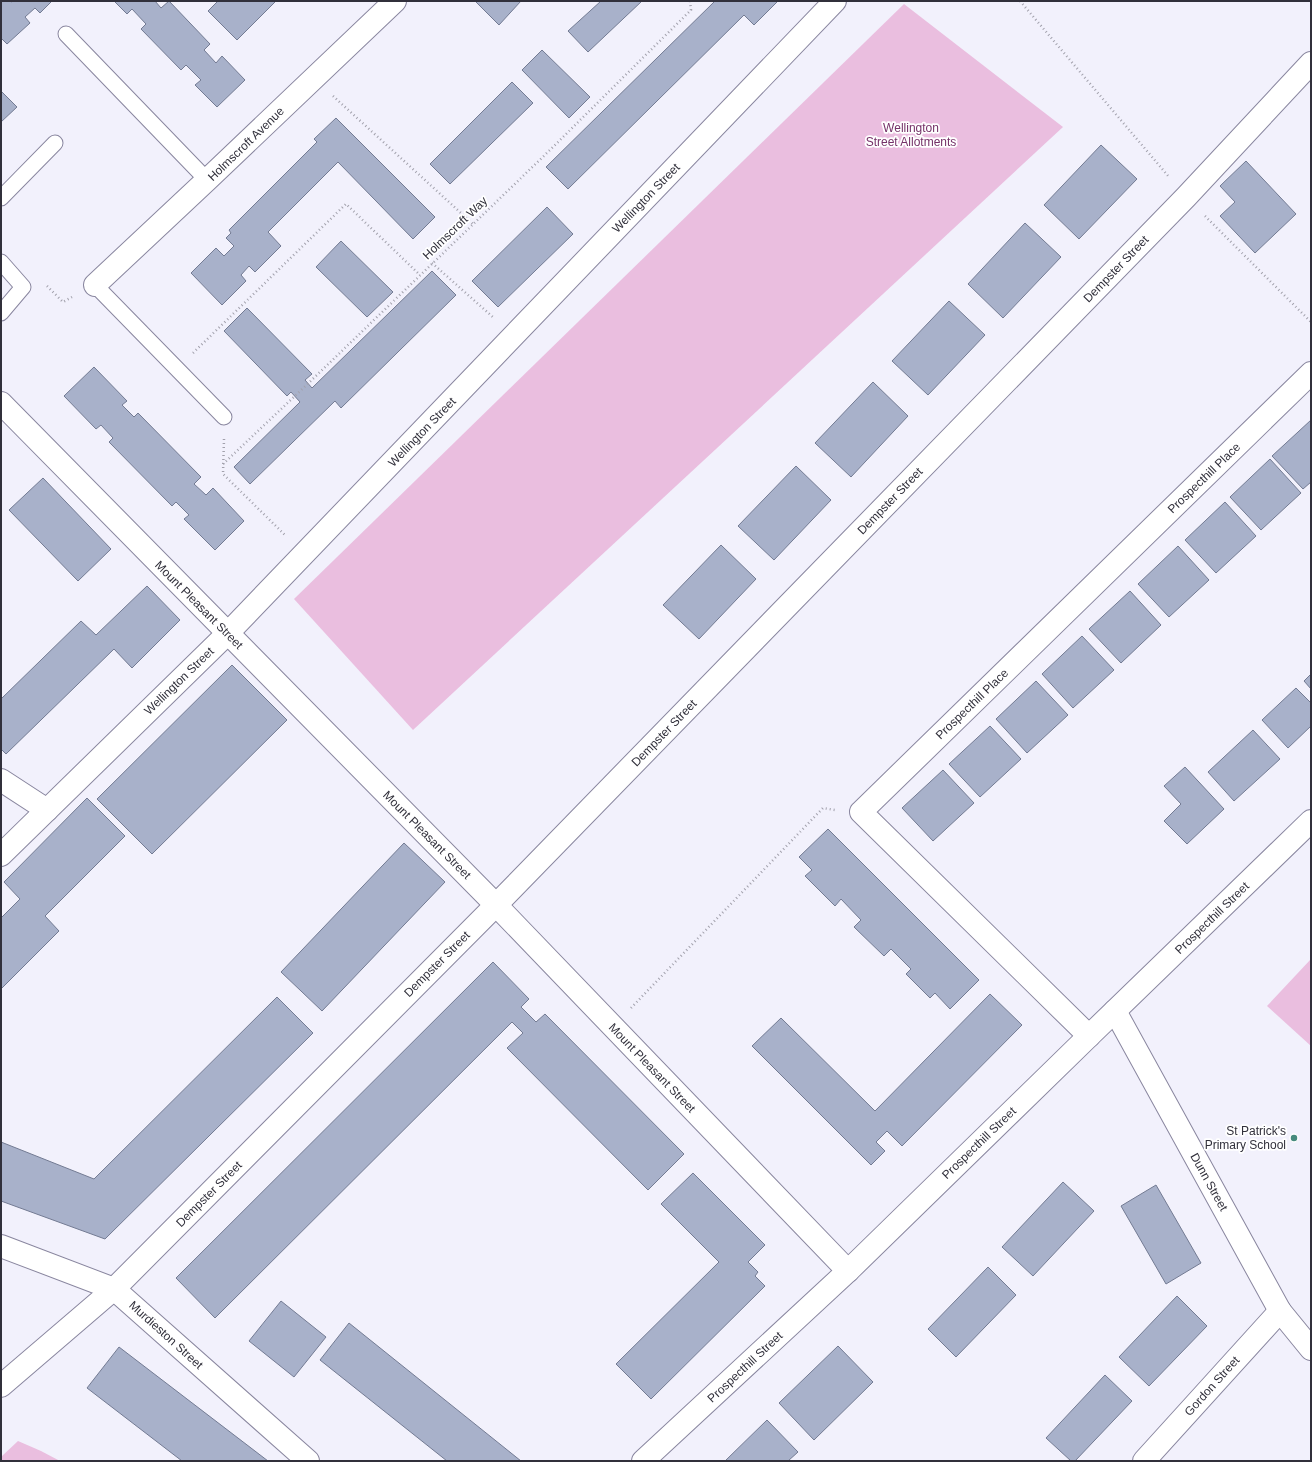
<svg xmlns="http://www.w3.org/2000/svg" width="1312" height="1462" font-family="Arial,sans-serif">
	<rect width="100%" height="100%" fill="#f2f1fc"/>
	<g fill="#eabedf">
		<path d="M 904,4 L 1063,127 L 413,730 L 294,599 Z"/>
		<path d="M 1311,959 L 1311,1046 L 1267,1006 Z"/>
		<path d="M 18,1441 L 41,1451 L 60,1461 L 1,1461 L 1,1457 Z"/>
	</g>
	<g fill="#a8b1ca" stroke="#737b93">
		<path d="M 1,1 L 10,1 L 11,2 L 13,1 L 52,1 L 40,13 L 35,8 L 25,17 L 30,23 L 7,44 L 1,38 Z"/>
		<path d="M 114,1 L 155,1 L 161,8 L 169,1 L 210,44 L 204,50 L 216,63 L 222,56 L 245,80 L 217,107 L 195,85 L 201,80 L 186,65 L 181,70 L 141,29 L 146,24 L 132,9 L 127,14 Z"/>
		<path d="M 218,1 L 276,1 L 237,40 L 208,11 Z"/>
		<path d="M 475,1 L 521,1 L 499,25 Z"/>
		<path d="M 601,1 L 642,1 L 588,52 L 568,31 Z"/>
		<path d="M 715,1 L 778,1 L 754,25 L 744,15 L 568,189 L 546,167 Z"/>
		<path d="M 542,50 L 590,97 L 569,118 L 522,70 Z"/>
		<path d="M 512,82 L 533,103 L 450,184 L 430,164 Z"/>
		<path d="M 1,91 L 17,107 L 1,122 Z"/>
		<path d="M 336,118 L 435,217 L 413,239 L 338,162 L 268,232 L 281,246 L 255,272 L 249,266 L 241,275 L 246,281 L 222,305 L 191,273 L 216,248 L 224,256 L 234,246 L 226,238 L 231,233 L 229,230 L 317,142 L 314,139 Z"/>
		<path d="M 1101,145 L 1137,179 L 1079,239 L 1044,205 Z"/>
		<path d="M 1246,161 L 1296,214 L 1255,253 L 1220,216 L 1235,202 L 1220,186 Z"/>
		<path d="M 547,207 L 573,234 L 498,307 L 472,281 Z"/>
		<path d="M 1025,223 L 1061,257 L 1003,318 L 968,284 Z"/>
		<path d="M 341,241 L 393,292 L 367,317 L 316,267 Z"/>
		<path d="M 432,271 L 456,295 L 341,408 L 335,401 L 250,484 L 234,467 L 300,402 L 291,392 L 287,396 L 224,331 L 247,308 L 312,374 L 305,380 L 312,388 Z"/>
		<path d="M 949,301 L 985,335 L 928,395 L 892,361 Z"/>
		<path d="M 94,367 L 127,401 L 122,405 L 134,417 L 138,413 L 201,477 L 194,484 L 206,495 L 213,488 L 244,521 L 215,550 L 184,519 L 189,515 L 176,502 L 172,506 L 109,442 L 113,438 L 101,425 L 96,429 L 64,396 Z"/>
		<path d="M 873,382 L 908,416 L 851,477 L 815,443 Z"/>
		<path d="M 1311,420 L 1311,482 L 1303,489 L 1272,456 Z"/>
		<path d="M 1270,459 L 1301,493 L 1261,530 L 1230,497 Z"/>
		<path d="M 796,466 L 831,500 L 774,560 L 738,526 Z"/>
		<path d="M 43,478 L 111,549 L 78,581 L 9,510 Z"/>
		<path d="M 1225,502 L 1256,536 L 1216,573 L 1185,540 Z"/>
		<path d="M 721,545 L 756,579 L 699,639 L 663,605 Z"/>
		<path d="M 1178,546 L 1209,580 L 1169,617 L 1138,584 Z"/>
		<path d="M 147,586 L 180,620 L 132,668 L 114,649 L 6,754 L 1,749 L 1,699 L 81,621 L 96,635 Z"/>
		<path d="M 1130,591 L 1161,625 L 1121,663 L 1089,629 Z"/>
		<path d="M 1082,636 L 1114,670 L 1073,708 L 1042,674 Z"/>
		<path d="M 232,665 L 287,720 L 152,854 L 97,799 Z"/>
		<path d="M 1311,674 L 1311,689 L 1304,681 Z"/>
		<path d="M 1036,681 L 1068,715 L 1027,753 L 996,719 Z"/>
		<path d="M 1296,688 L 1311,703 L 1311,726 L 1288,748 L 1262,720 Z"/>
		<path d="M 990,726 L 1021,759 L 980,797 L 949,764 Z"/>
		<path d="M 1253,730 L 1280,759 L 1234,801 L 1208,772 Z"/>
		<path d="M 1185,767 L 1224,809 L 1187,844 L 1164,821 L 1181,804 L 1164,786 Z"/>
		<path d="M 943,770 L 974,803 L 933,841 L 902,808 Z"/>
		<path d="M 87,798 L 125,836 L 45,916 L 59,931 L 1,989 L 1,918 L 20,899 L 4,882 Z"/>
		<path d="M 828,829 L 979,980 L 950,1009 L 935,993 L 930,998 L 906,974 L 911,969 L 891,949 L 884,956 L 854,927 L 861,920 L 841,899 L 835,906 L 805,876 L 812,870 L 799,857 Z"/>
		<path d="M 404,843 L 445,882 L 322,1011 L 281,972 Z"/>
		<path d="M 493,962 L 529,999 L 521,1007 L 536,1022 L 545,1014 L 684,1154 L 648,1190 L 507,1048 L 523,1033 L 512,1022 L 215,1318 L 176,1278 Z"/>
		<path d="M 990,994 L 1022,1025 L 902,1146 L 887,1131 L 876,1142 L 885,1151 L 871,1165 L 752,1046 L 781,1018 L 875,1111 Z"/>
		<path d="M 277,997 L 313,1033 L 105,1239 L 1,1201 L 1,1142 L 94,1179 Z"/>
		<path d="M 693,1173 L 765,1245 L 748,1262 L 758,1272 L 755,1276 L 765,1286 L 651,1399 L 616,1364 L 719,1262 L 661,1204 Z"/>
		<path d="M 1063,1182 L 1094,1211 L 1033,1276 L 1002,1247 Z"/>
		<path d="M 1156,1185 L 1201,1263 L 1166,1284 L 1121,1206 Z"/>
		<path d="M 988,1267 L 1016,1295 L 956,1357 L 928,1329 Z"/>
		<path d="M 1177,1296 L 1207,1326 L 1149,1386 L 1119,1357 Z"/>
		<path d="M 281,1301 L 326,1337 L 294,1377 L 249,1341 Z"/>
		<path d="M 349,1323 L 521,1461 L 447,1461 L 320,1360 Z"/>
		<path d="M 838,1346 L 873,1382 L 814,1440 L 779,1403 Z"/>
		<path d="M 119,1347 L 268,1461 L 182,1461 L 87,1388 Z"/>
		<path d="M 1105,1375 L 1132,1401 L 1075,1461 L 1071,1461 L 1046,1438 Z"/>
		<path d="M 767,1420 L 798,1452 L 788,1461 L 725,1461 Z"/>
	</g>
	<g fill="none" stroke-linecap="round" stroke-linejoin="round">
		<defs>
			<g id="service">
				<path d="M 66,34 L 207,180"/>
				<path d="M 1,198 L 55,143"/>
				<path d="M 1,262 L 23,287 L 1,313"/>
				<path d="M 95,285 L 224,417"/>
			</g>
			<g id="minor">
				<path d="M 95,285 L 207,180 L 395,1"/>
				<path d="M 1,403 L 496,905 L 848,1271"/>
				<path d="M 1,780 L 47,810"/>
				<path d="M 1,855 L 227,634 L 835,1"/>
				<path d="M 1115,1011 L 1280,1311 L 1311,1349"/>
				<path d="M 1089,1036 L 861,812 L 1311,373"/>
				<path d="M 1,1246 L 114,1289 L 308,1461"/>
				<path d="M 1,1386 L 114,1289 L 496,905 L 1186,197 L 1311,63"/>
				<path d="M 643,1461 L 848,1271 L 1089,1036 L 1311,821"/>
				<path d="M 1144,1461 L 1280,1311"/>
			</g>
		</defs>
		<use href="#service" stroke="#89869f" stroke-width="17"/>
		<use href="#minor" stroke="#89869f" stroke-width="24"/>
		<g stroke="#a2a1ac" stroke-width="2.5" stroke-dasharray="1 3" stroke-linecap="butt">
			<path d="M 1020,1 L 1169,177"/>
			<path d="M 333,96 L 473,224"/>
			<path d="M 1205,216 L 1311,322"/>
			<path d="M 432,263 L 494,318"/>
			<path d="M 47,286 L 63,302 L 72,297"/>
			<path d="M 193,353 L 346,204 L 420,275"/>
			<path d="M 224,439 L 223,474 L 286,536"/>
			<path d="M 223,464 L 318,374 L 550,150 L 691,10 L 690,1"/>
			<path d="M 631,1008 L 823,808 L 835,810"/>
		</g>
		<use href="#service" stroke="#fff" stroke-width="15"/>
		<use href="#minor" stroke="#fff" stroke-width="22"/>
	</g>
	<circle fill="#468a7d" stroke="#fff" stroke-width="1.5" cx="1294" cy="1138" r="4"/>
	<g text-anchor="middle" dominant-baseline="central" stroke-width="3.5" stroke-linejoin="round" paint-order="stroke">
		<g font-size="12" fill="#753168" stroke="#fff">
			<text x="911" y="128">Wellington<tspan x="911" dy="14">Street Allotments</tspan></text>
		</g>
		<g font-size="12" fill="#31303b" stroke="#fff">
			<text transform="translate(246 144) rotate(-44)">Holmscroft Avenue</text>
			<text transform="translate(646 198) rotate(-46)">Wellington Street</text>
			<text transform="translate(455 228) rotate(-44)">Holmscroft Way</text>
			<text transform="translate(1116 269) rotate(-46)">Dempster Street</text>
			<text transform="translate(422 432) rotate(-46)">Wellington Street</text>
			<text transform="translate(1204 478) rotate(-44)">Prospecthill Place</text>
			<text transform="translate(890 501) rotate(-46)">Dempster Street</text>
			<text transform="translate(199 605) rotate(45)">Mount Pleasant Street</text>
			<text transform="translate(179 681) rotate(-44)">Wellington Street</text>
			<text transform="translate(972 704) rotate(-44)">Prospecthill Place</text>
			<text transform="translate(664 733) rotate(-46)">Dempster Street</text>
			<text transform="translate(427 835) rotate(45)">Mount Pleasant Street</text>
			<text transform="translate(1212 918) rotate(-44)">Prospecthill Street</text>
			<text transform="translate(437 964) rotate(-45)">Dempster Street</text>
			<text transform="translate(652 1068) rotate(46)">Mount Pleasant Street</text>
			<text transform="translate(979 1143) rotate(-44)">Prospecthill Street</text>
			<text transform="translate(1209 1182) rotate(61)">Dunn Street</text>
			<text transform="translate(209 1194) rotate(-45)">Dempster Street</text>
			<text transform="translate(166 1335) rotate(42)">Murdieston Street</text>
			<text transform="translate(745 1367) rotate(-43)">Prospecthill Street</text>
			<text transform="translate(1212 1386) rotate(-48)">Gordon Street</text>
		</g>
		<g font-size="12" fill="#31303b" stroke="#fff" text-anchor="end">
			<text x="1286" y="1131">St Patrick's<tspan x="1286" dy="14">Primary School</tspan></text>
		</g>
	</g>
	<rect width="1312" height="1462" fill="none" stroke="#31303b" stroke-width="4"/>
</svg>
